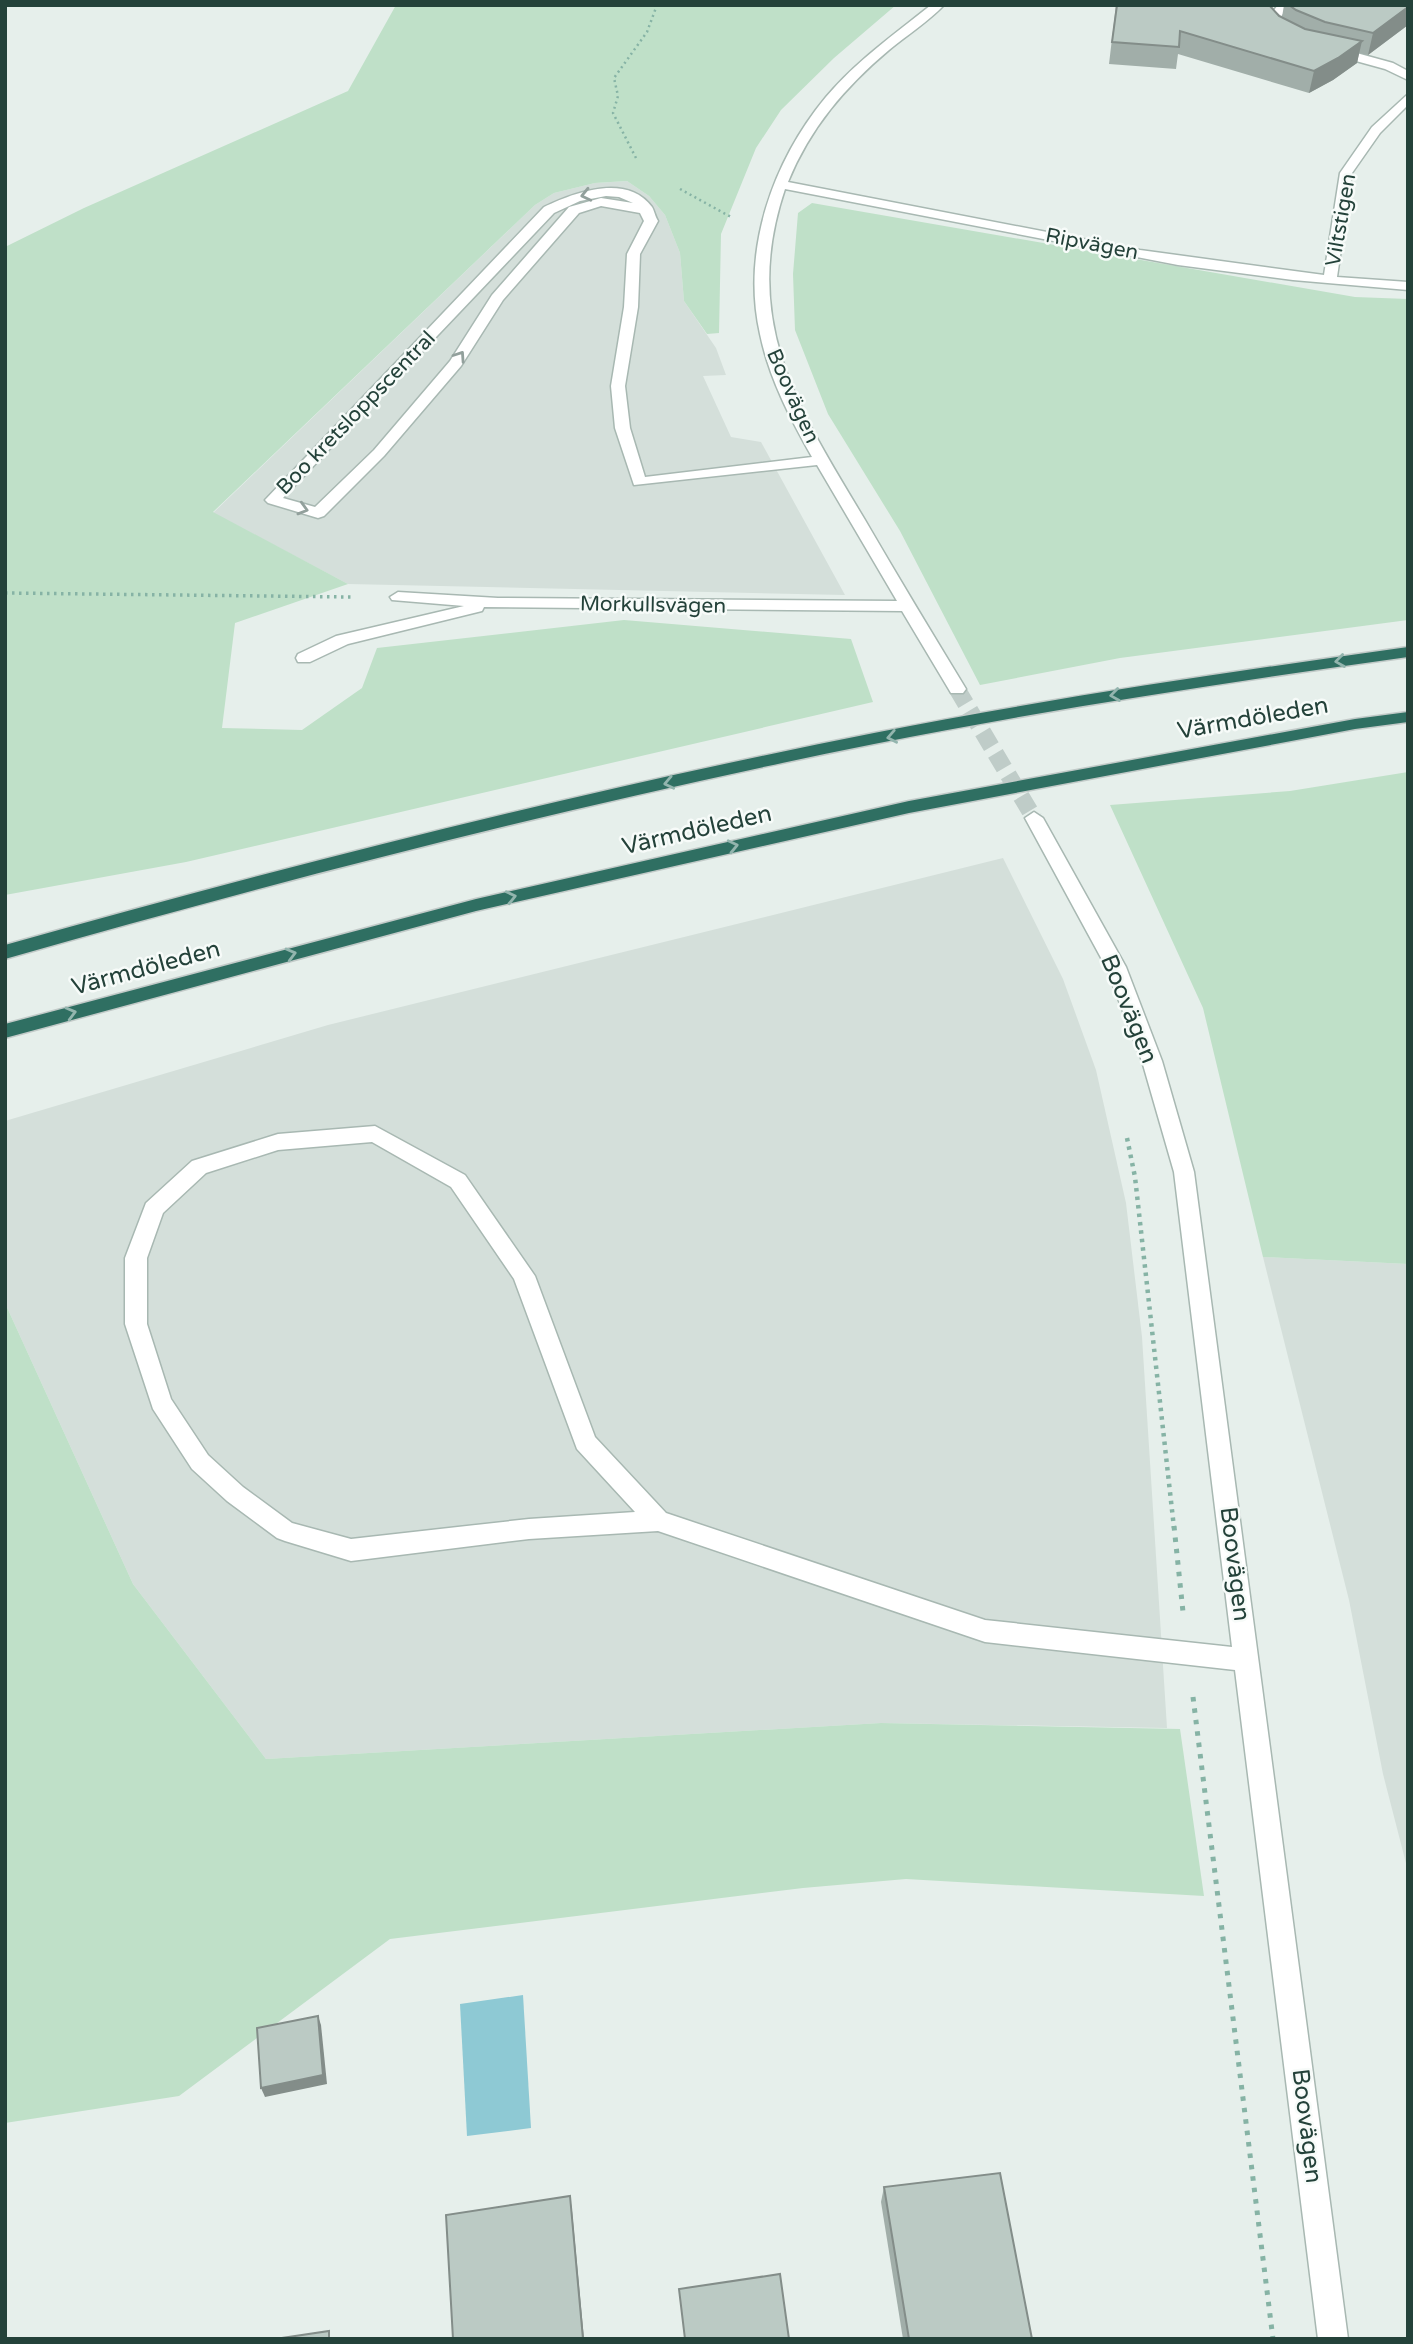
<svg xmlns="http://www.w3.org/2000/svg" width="1413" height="2344" font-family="'Varela Round',sans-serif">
	<rect width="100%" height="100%" fill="#e6efeb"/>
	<g fill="#d4dfda">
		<path d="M 627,181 L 649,196 L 665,215 L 680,253 L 684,301 L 716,348 L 726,375 L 703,376 L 731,437 L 761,442 L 845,595 L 348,584 L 213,513 L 535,205 L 554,193 L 595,183 Z"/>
		<path d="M 1003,858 L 1063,979 L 1096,1070 L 1126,1203 L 1142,1337 L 1167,1728 L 881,1723 L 266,1759 L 133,1584 L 5,1303 L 5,1121 L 328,1025 Z"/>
		<path d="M 1263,1257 L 1408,1264 L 1408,1871 L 1383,1774 L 1349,1600 Z"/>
	</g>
	<g fill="#bfe0c8">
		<path d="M 396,5 L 896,5 L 834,58 L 781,110 L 756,148 L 721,234 L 719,333 L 707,334 L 684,301 L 680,253 L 665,215 L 649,196 L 627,181 L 595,183 L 554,193 L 535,205 L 213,512 L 348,584 L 235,623 L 222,728 L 302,730 L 362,688 L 377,648 L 624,620 L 851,639 L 873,702 L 186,862 L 5,895 L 5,247 L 84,208 L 348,91 Z"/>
		<path d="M 812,203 L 1355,297 L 1408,299 L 1408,620 L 1120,658 L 980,685 L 900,531 L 828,414 L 795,330 L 793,274 L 798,213 Z"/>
		<path d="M 1408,772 L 1408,1264 L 1263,1257 L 1203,1008 L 1110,805 L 1290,791 Z"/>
		<path d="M 5,1303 L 133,1584 L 266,1759 L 881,1723 L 1180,1729 L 1204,1896 L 906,1879 L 803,1888 L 390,1939 L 179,2096 L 5,2123 Z"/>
	</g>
	<path fill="#8ec9d4" d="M 523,1995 L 531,2128 L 467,2136 L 460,2004 Z"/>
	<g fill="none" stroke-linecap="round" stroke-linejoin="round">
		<path stroke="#bfccc8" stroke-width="17" stroke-dasharray="17 8" stroke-linecap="butt" d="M 957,689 L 1034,818"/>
		<defs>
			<g id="minor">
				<path d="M 931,5 L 944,5 C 928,22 907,35 889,50 C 845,87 810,128 788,182 L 1140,250 L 1324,275 L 1340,173 L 1372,127 L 1408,94 L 1408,105 L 1380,133 L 1352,173 L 1337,277 L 1408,282 L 1408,290 L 1293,280 L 1178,265 L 785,189 C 740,322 799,410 865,520 C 898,577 932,633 966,689 L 963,693 L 951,693 L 902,611 L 484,607 L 482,611 L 348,644 L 310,662 L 298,662 L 296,658 L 298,654 L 336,636 L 464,606 L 392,600 L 390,597 L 398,592 L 498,598 L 897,601 L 817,465 L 634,485 L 615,428 L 611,386 L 624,307 L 627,254 L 644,221 L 640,213 L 601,206 L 579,213 L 503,300 L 461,366 L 384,456 L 324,516 L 318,518 L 268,503 L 265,500 L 544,207 C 575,192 627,173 652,207 C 654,210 655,216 658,221 L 640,254 L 638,307 L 625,386 L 630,428 L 645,477 L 812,457 C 790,418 769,378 760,334 C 741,250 773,161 826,97 C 856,61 895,34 931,5 ZM 606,196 L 619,197 L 633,203 L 601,198 L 569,207 L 492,295 L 450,361 L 374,450 L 315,507 L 283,498 L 554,213 L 580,201 Z"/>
				<path d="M 1278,5 L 1290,5 L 1279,19 L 1278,25 L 1289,36 L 1283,40 L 1266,26 L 1267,19 Z"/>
				<path d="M 1331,46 L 1393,63 L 1408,71 L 1408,80 L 1385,69 L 1327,53 L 1325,50 Z"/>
				<path d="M 1034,812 L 1043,818 L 1126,967 L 1162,1061 L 1194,1172 L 1348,2339 L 1318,2339 L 1235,1670 L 985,1642 L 658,1531 L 529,1539 L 351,1561 L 285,1541 L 277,1538 L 227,1501 L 192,1469 L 153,1409 L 125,1324 L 125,1258 L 146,1203 L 192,1161 L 278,1134 L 375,1126 L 465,1175 L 535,1276 L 595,1437 L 666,1513 L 985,1620 L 1232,1647 L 1174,1172 L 1142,1061 L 1106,967 L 1025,818 ZM 372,1142 L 451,1187 L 514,1279 L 577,1449 L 635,1512 L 529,1519 L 351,1539 L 292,1523 L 243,1487 L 208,1455 L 171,1399 L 147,1324 L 147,1258 L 163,1213 L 206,1173 L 278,1150 Z"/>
			</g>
			<g id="highway">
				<path d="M 1408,647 L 1408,657 C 1229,682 1051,709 874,744 C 581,803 292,877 5,959 L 5,945 C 292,864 581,791 874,733 C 1051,698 1229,672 1408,647 Z"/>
				<path d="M 1408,712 L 1408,722 L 1355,729 L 909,813 L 476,911 L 5,1038 L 5,1024 L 476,899 L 909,801 L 1355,719 Z"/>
			</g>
		</defs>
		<use href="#minor" stroke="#a8b8b2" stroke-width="3"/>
		<use href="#highway" stroke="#c2cac8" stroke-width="3"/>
		<g stroke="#86b3a5" stroke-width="2.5" stroke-dasharray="2 3.5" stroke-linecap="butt">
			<path d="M 636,158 L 613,113 L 618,96 L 614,78 L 647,32 L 657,5"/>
			<path d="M 680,189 L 731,217"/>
		</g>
		<path stroke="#86b3a5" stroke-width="3.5" stroke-dasharray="2.5 4.5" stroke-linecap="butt" d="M 5,593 L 351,597"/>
		<path stroke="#86b3a5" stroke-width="4.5" stroke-dasharray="3.5 5" stroke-linecap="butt" d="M 1127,1138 L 1135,1177 L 1174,1528"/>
		<g stroke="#86b3a5" stroke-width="5" stroke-dasharray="4.5 7" stroke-linecap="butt">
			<path d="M 1174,1526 L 1183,1612"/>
			<path d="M 1193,1697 L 1273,2339"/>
		</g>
		<use href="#minor" fill="#fff" fill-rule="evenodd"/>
		<use href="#highway" fill="#2f6f62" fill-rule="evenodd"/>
	</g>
	<g fill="#a1aea9">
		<path d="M 1116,5 L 1274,5 L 1272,8 L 1282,17 L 1284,5 L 1408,5 L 1408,25 L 1368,55 L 1359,53 L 1357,63 L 1333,80 L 1309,93 L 1178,54 L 1176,69 L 1109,64 Z"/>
		<path d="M 884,2187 L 1032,2339 L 903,2339 L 881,2202 Z"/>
	</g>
	<g fill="#838d89">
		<path d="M 1408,7 L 1408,25 L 1368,55 L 1373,33 Z"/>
		<path d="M 1362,41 L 1357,63 L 1333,80 L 1309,93 L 1314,71 Z"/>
		<path d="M 318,2016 L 321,2025 L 327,2084 L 265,2097 L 261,2088 Z"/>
		<path d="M 570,2196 L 572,2211 L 584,2339 L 583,2339 Z"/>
	</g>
	<g fill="#bbcac4" stroke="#838d89" stroke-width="2">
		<path d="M 1117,5 L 1269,5 L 1279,16 L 1305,29 L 1362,41 L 1338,58 L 1314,71 L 1180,31 L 1179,47 L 1112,42 Z"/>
		<path d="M 1289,5 L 1408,5 L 1408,7 L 1373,33 L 1325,22 L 1296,10 Z"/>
		<path d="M 318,2016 L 323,2075 L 261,2088 L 257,2028 Z"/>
		<path d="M 1000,2173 L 1032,2339 L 909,2339 L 884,2187 Z"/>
		<path d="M 570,2196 L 583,2339 L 453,2339 L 446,2215 Z"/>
		<path d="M 780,2274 L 789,2339 L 685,2339 L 679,2289 Z"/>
		<path d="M 329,2331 L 329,2339 L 275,2339 Z"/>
	</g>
	<defs><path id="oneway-chevron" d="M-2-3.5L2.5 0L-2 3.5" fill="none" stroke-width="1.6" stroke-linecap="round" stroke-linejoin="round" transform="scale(1.75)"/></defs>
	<g stroke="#92a09c">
		<use href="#oneway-chevron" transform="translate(586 195) rotate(167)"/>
		<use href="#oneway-chevron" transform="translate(460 356) rotate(-56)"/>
		<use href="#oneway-chevron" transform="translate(303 509) rotate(16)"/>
	</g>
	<g stroke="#93b5ae">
		<use href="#oneway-chevron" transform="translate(1340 661) rotate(172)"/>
		<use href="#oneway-chevron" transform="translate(1115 695) rotate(172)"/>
		<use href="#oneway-chevron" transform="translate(892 737) rotate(169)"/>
		<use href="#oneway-chevron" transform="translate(669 783) rotate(168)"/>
		<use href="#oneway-chevron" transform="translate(733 846) rotate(-13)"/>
		<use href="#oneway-chevron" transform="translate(511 897) rotate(-13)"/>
		<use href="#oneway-chevron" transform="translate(291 954) rotate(-15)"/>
		<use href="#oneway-chevron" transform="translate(71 1013) rotate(-15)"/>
	</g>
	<g text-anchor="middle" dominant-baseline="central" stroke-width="5" stroke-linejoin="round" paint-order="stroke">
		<g font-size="21" fill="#24423a" stroke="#f7fbf9">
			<text transform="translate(1341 220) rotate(-80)">Viltstigen</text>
			<text transform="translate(1092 244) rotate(11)">Ripvägen</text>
			<text transform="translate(793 396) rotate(66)">Boovägen</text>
			<text transform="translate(356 413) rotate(-46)">Boo kretsloppscentral</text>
			<text transform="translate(653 605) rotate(1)">Morkullsvägen</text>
		</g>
		<g font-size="24" fill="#24423a" stroke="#f7fbf9">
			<text transform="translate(1253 718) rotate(-10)">Värmdöleden</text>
			<text transform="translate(697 830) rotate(-13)">Värmdöleden</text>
			<text transform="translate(146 968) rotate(-15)">Värmdöleden</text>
			<text transform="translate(1129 1009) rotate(68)">Boovägen</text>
			<text transform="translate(1235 1564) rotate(83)">Boovägen</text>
			<text transform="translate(1307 2126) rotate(83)">Boovägen</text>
		</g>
	</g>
	<rect width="1413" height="2344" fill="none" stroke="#24423a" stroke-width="14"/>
</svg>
